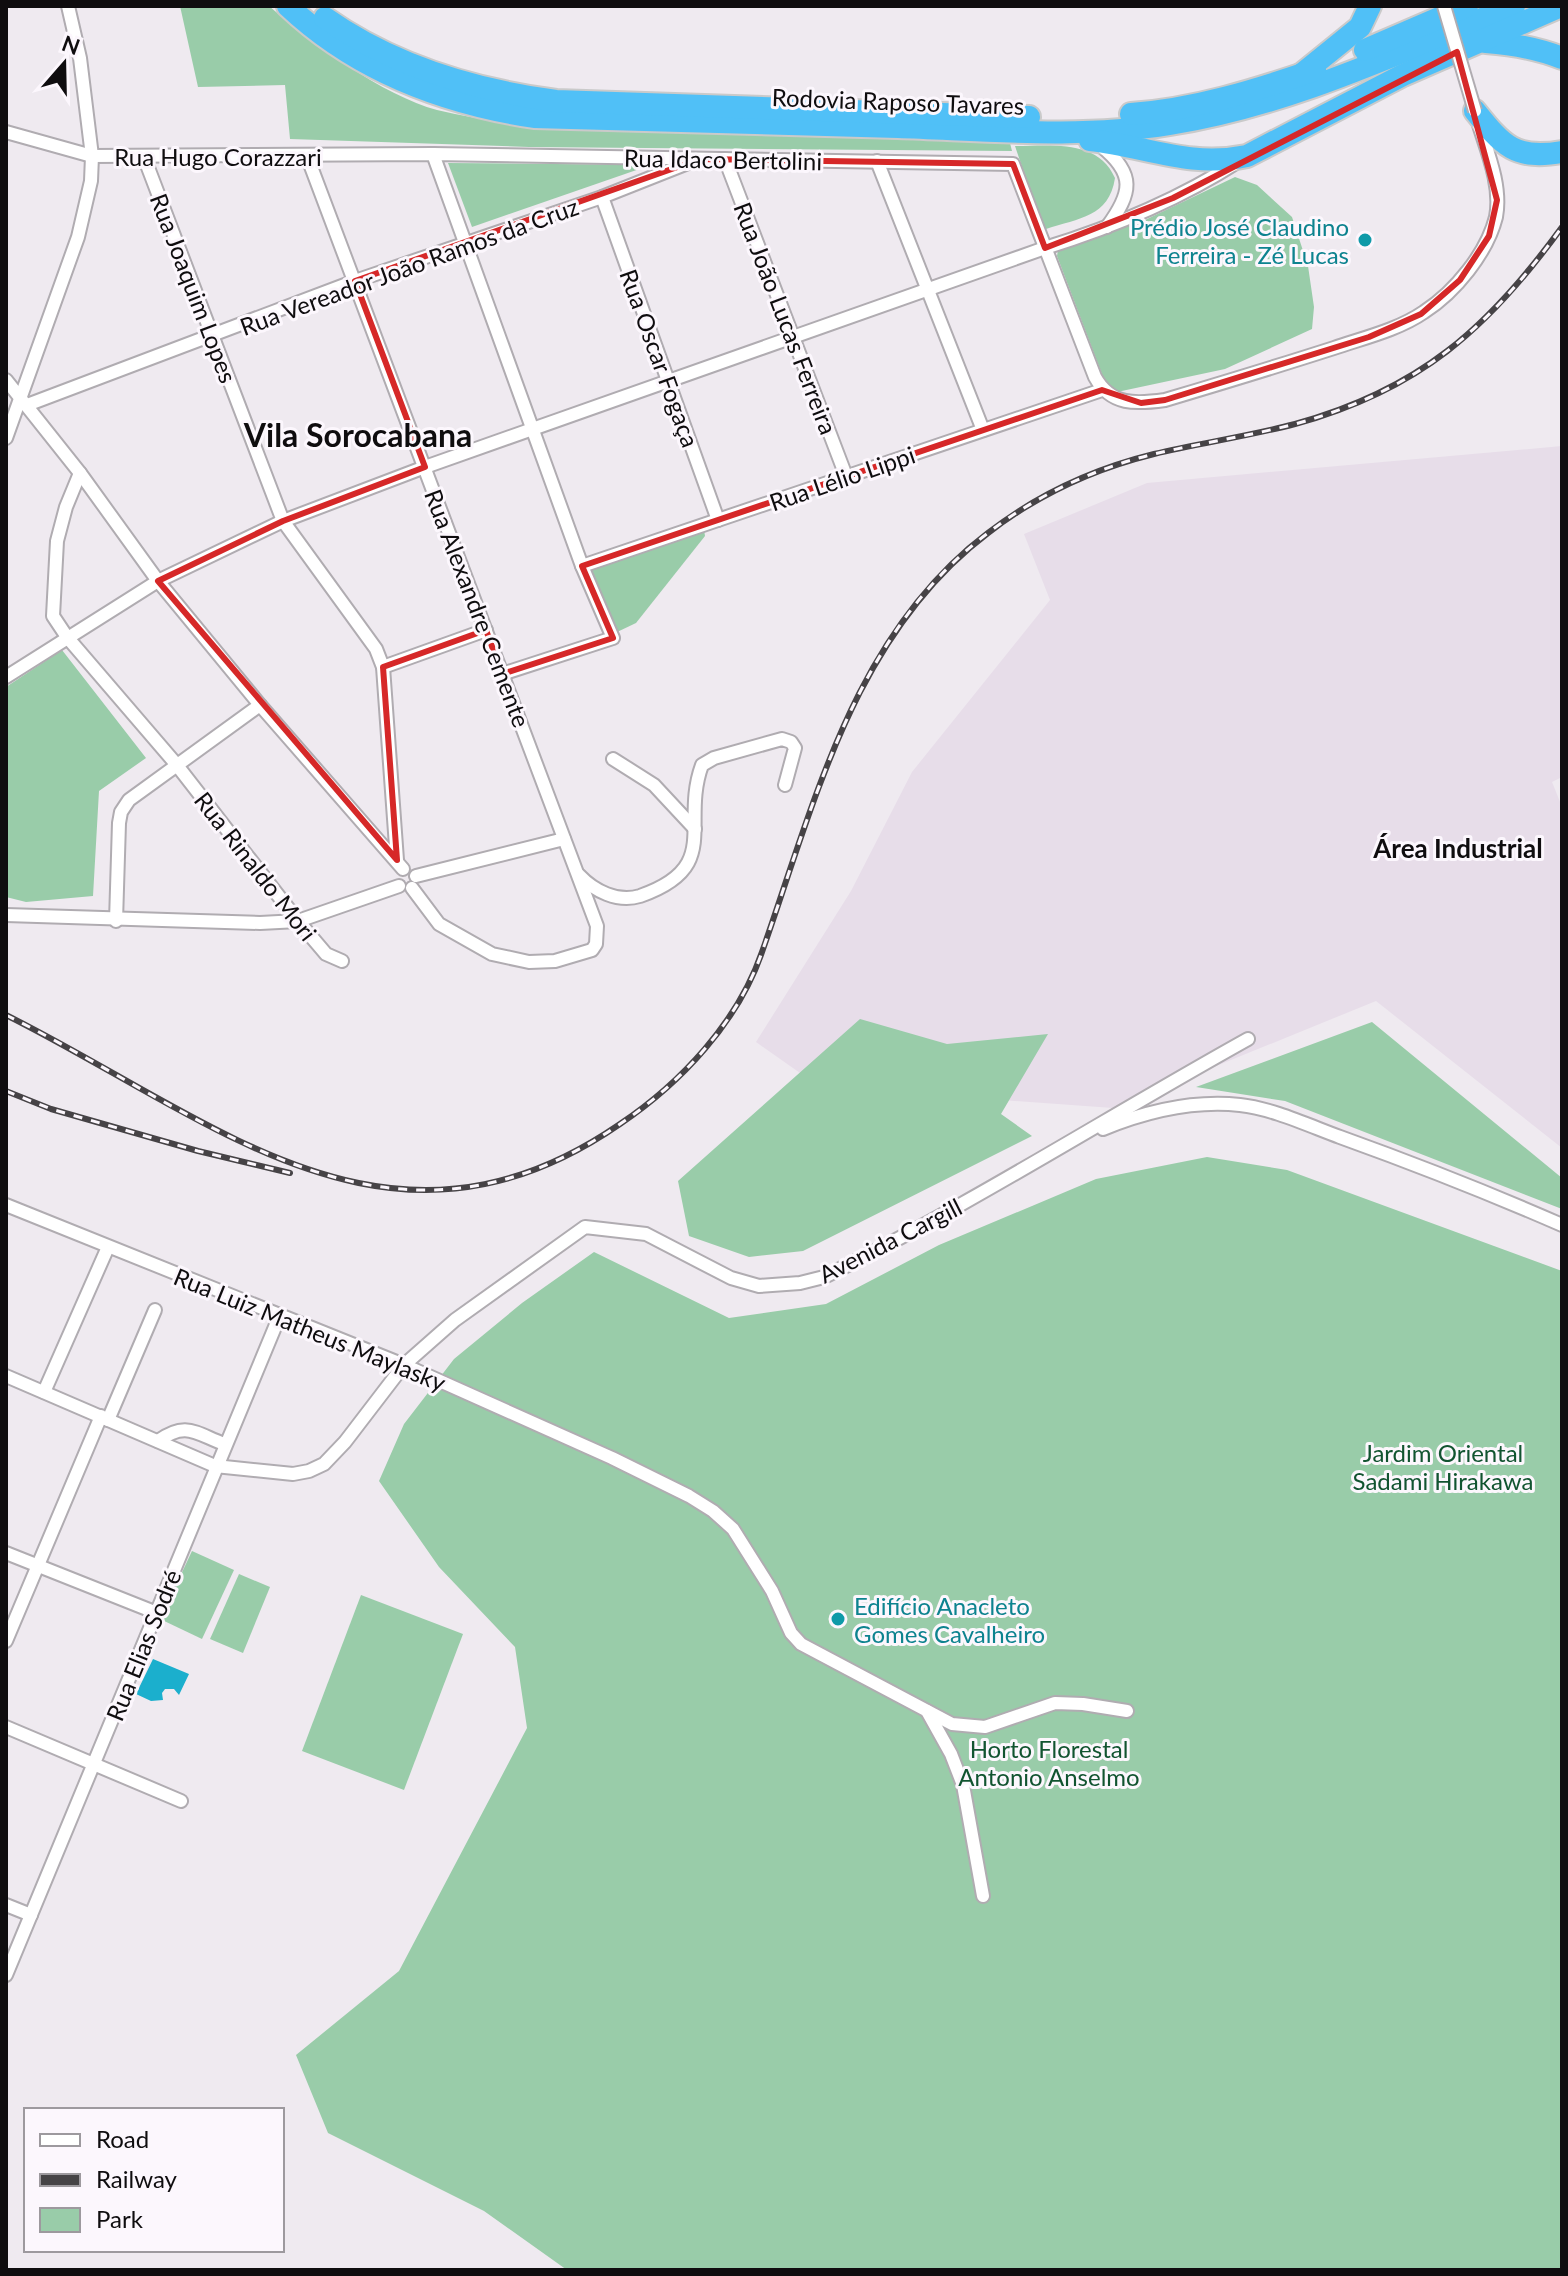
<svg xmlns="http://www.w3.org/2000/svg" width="1568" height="2276" font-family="Lato,sans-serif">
	<rect width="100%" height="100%" fill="#efeaf0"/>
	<path fill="#e7dde9" d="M 1562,446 L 1562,777 L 1552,782 L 1562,807 L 1562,1148 L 1376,1001 L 1113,1108 L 820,1087 L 756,1042 L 851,891 L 912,772 L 1050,600 L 1024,534 L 1147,483 Z"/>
	<g fill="#99cca9">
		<path d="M 180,6 L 269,6 C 311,43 384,96 437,110 C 469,118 503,122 535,127 L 1010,143 L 1012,151 L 529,147 L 290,139 L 285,85 L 198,87 Z"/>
		<path d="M 1015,146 C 1051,146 1098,139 1115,178 C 1109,217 1079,218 1046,229 L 1042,226 Z"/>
		<path d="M 448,163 L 651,165 L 472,227 Z"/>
		<path d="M 1235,177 L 1257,185 L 1292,217 L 1308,266 L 1314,307 L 1312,329 L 1225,369 L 1117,392 L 1106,385 L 1057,256 L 1058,250 L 1145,220 Z"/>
		<path d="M 704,530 L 705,536 L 636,623 L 615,633 L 587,566 Z"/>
		<path d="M 62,650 L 146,758 L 99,791 L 93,896 L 26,902 L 6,897 L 6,687 Z"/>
		<path d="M 860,1019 L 947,1044 L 1048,1034 L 1001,1114 L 1032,1136 L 803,1251 L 749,1257 L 689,1236 L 678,1181 Z"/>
		<path d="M 1372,1022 L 1562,1178 L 1562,1209 L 1285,1101 L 1196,1087 Z"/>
		<path d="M 1207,1157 L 1287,1170 L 1562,1271 L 1562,2270 L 567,2270 L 484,2211 L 328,2133 L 296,2055 L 399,1971 L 527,1728 L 515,1647 L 439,1567 L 379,1481 L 404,1424 L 454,1359 L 522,1303 L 594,1252 L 729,1318 L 826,1304 L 939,1245 L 1096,1179 Z"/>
		<path d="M 192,1551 L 234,1570 L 202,1639 L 160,1619 Z"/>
		<path d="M 239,1574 L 270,1587 L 243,1653 L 210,1639 Z"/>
		<path d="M 361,1595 L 463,1634 L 404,1790 L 302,1751 Z"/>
	</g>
	<path fill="#1bafcd" d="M 153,1659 L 189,1674 L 179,1695 L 174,1689 L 165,1689 L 162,1693 L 163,1700 L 151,1701 L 136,1694 Z"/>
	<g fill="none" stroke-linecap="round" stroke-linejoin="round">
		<defs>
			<g id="street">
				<path d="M 6,132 L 92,156 L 433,154 L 1013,164 L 1095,377 C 1111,406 1136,404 1165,400 C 1222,383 1278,366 1334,348 C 1363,338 1398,330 1424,312 C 1455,292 1487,253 1496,217 C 1502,186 1487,151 1478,122"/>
				<path d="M 1101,146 C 1136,174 1132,193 1107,227"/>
				<path d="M 433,154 L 582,566 L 613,638 L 502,674"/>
				<path d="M 307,156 L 597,926 L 596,944 L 592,950 L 555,961 L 529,962 L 492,954 L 439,924 L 412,888"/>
				<path d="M 144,157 L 283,521 L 376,649 L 383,667 L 397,860"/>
				<path d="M 725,159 L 846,476"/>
				<path d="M 877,161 L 983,430"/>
				<path d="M 602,197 L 718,520"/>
				<path d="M 6,380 L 80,473 L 158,581 L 260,705 L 403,869"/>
				<path d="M 27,405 L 355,281 L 602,197 L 693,161"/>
				<path d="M 6,438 L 78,237 L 91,181 L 92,156 L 80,58 L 68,6"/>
				<path d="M 80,473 L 66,507 L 57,541 L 53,616 L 67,637 L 176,764 L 298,921 L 326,954 L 342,961"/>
				<path d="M 582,566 L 1102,390"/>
				<path d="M 383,667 L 486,630"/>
				<path d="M 6,677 L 158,581 L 283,521 L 425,467 L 1045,248 C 1113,227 1178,200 1239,161"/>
				<path d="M 613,759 L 654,785 L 695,829"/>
				<path d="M 579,875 C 594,891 618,903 640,896 C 723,867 680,825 702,765 L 714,758 L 782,739 L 791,742 L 795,748 L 785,785"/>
				<path d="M 416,876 L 564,839"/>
				<path d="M 6,915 L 260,923 L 298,921 L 399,886"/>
				<path d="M 116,921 L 119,823 L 121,812 L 129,800 L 260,705"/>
				<path d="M 1103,1129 C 1147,1111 1193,1100 1240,1105 C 1271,1108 1310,1126 1340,1137 C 1415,1164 1489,1193 1562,1225"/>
				<path d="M 6,1205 L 404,1365 L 612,1458 L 689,1496 L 713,1511 L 733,1529 L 772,1591 L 791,1633 L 801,1644 L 952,1724 L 985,1727 L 1055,1703 L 1083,1704 L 1127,1711"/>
				<path d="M 6,1376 L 215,1466 L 293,1474 L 309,1471 L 324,1464 L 345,1442 L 404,1365 L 455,1320 L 585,1227 L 646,1234 L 731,1278 L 759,1286 L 800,1283 L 824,1277 C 970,1205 1106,1118 1248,1039"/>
				<path d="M 44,1392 L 108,1247"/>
				<path d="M 108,1420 L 155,1310"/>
				<path d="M 158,1441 C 186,1421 195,1433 224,1444"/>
				<path d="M 6,1553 L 157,1613"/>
				<path d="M 6,1641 L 101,1416"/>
				<path d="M 927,1711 L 951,1754 L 963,1785 L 983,1896"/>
				<path d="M 6,1727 L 181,1801"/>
				<path d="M 6,1905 L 31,1915"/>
				<path d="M 6,1975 L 280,1315"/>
			</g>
			<g id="highway">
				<path d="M 288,6 C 357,71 442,103 534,117 C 655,120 776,123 898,127 C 988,130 1080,139 1170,124 C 1290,105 1402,51 1514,6"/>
				<path d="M 325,18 C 393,66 474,90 556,101 L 1029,117"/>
				<path d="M 1486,42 C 1513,44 1537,48 1562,58"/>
				<path d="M 1365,50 L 1467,6"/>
				<path d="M 1302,74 L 1360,27 L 1370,6"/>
				<path d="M 1475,111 C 1503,146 1515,160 1562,152"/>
				<path d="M 1131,114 C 1193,110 1257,90 1315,70"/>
				<path d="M 1090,140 C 1146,146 1188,168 1247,156 L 1403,75 L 1561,6"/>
			</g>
		</defs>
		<use href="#street" stroke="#b0acb1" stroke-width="16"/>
		<use href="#highway" stroke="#cacaca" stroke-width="26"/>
		<use href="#street" stroke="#fff" stroke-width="12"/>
		<use href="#highway" stroke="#50c0f7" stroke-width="22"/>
		<defs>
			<g id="rail">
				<path d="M 6,1015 C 213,1118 389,1283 620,1124 C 681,1083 738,1022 762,952 C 815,802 854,634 988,533 C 1037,495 1093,469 1154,454 C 1201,443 1249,436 1295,424 C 1419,390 1488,329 1562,227"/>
				<path d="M 6,1091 L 51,1109 L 198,1151 L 290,1173"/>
			</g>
		</defs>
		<use href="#rail" stroke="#464346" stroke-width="6"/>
		<use href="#rail" stroke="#fcf7fd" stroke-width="3" stroke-dasharray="9" stroke-linecap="butt"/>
		<defs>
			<path id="street-bridge" d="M 1444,6 L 1475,111"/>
		</defs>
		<use href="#street-bridge" stroke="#b0acb1" stroke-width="16" stroke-linecap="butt"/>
		<use href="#street-bridge" stroke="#fff" stroke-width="12"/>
	</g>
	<path fill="none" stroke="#d62828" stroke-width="6" stroke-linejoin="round" d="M 1457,52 L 1497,200 L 1489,236 L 1460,280 L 1421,314 L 1369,337 L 1165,400 L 1141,403 L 1102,390 L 582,566 L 613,638 L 502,674 L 486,630 L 383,667 L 397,860 L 158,581 L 283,521 L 425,467 L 355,281 L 700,159 L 1013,164 L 1045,248 L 1173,198 Z"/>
	<g fill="#0f9aa8" stroke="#fcf7fd" stroke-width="3">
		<circle cx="1365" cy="240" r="8"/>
		<circle cx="838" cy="1619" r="8"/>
	</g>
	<g text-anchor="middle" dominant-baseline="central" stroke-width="6" stroke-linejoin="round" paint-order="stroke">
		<g font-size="24" fill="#0f0d0f" stroke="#fcf7fd">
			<text transform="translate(898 101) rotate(2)">Rodovia Raposo Tavares</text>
			<text x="218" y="156">Rua Hugo Corazzari</text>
			<text transform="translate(723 159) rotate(1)">Rua Idaco Bertolini</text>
			<text transform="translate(409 266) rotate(-20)">Rua Vereador João Ramos da Cruz</text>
			<text transform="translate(194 288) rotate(69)">Rua Joaquim Lopes</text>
			<text transform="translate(786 318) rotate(69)">Rua João Lucas Ferreira</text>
			<text transform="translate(660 358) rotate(70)">Rua Oscar Fogaça</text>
			<text transform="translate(842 478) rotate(-19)">Rua Lélio Lippi</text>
			<text transform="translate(478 608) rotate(69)">Rua Alexandre Cemente</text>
			<text transform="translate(256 866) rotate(52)">Rua Rinaldo Mori</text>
			<text transform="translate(890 1240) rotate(-27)">Avenida Cargill</text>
			<text transform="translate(310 1329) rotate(22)">Rua Luiz Matheus Maylasky</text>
			<text transform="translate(143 1645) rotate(-68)">Rua Elias Sodré</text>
		</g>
		<g font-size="24" fill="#0d838f" stroke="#fcf7fd" text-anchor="end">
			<text x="1349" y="226">Prédio José Claudino<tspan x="1349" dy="28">Ferreira - Zé Lucas</tspan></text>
			<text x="854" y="1605" text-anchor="start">Edifício Anacleto<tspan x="854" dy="28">Gomes Cavalheiro</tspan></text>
		</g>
		<g font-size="24" fill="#115430" stroke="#fcf7fd">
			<text x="1443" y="1452">Jardim Oriental<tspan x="1443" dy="28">Sadami Hirakawa</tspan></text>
			<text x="1049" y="1748">Horto Florestal<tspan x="1049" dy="28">Antonio Anselmo</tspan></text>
		</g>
		<g font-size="26" font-weight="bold" fill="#0f0d0f" stroke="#fcf7fd">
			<text x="1458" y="848">Área Industrial</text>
		</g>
		<g font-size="32" font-weight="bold" fill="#0f0d0f" stroke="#fcf7fd">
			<text x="358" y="434">Vila Sorocabana</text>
		</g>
	</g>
	<rect width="1568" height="2276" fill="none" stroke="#0f0d0f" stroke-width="16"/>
	<rect x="24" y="2108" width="260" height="144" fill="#fcf7fd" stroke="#9d999e" stroke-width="2"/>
	<rect x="40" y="2134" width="40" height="12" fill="#ffffff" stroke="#9d999e" stroke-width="2"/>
	<text x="96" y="2148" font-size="24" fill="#0f0d0f">Road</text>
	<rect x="40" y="2174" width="40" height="12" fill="#464346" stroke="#9d999e" stroke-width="2"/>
	<text x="96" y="2188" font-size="24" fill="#0f0d0f">Railway</text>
	<rect x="40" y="2208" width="40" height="24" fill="#99cca9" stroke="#9d999e" stroke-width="2"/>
	<text x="96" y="2228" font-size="24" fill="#0f0d0f">Park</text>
	<g transform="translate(64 64) rotate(20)" stroke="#fcf7fd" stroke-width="6" paint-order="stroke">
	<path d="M0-6L14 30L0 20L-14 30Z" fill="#0f0d0f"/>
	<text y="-12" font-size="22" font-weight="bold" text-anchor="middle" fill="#0f0d0f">N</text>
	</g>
</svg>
